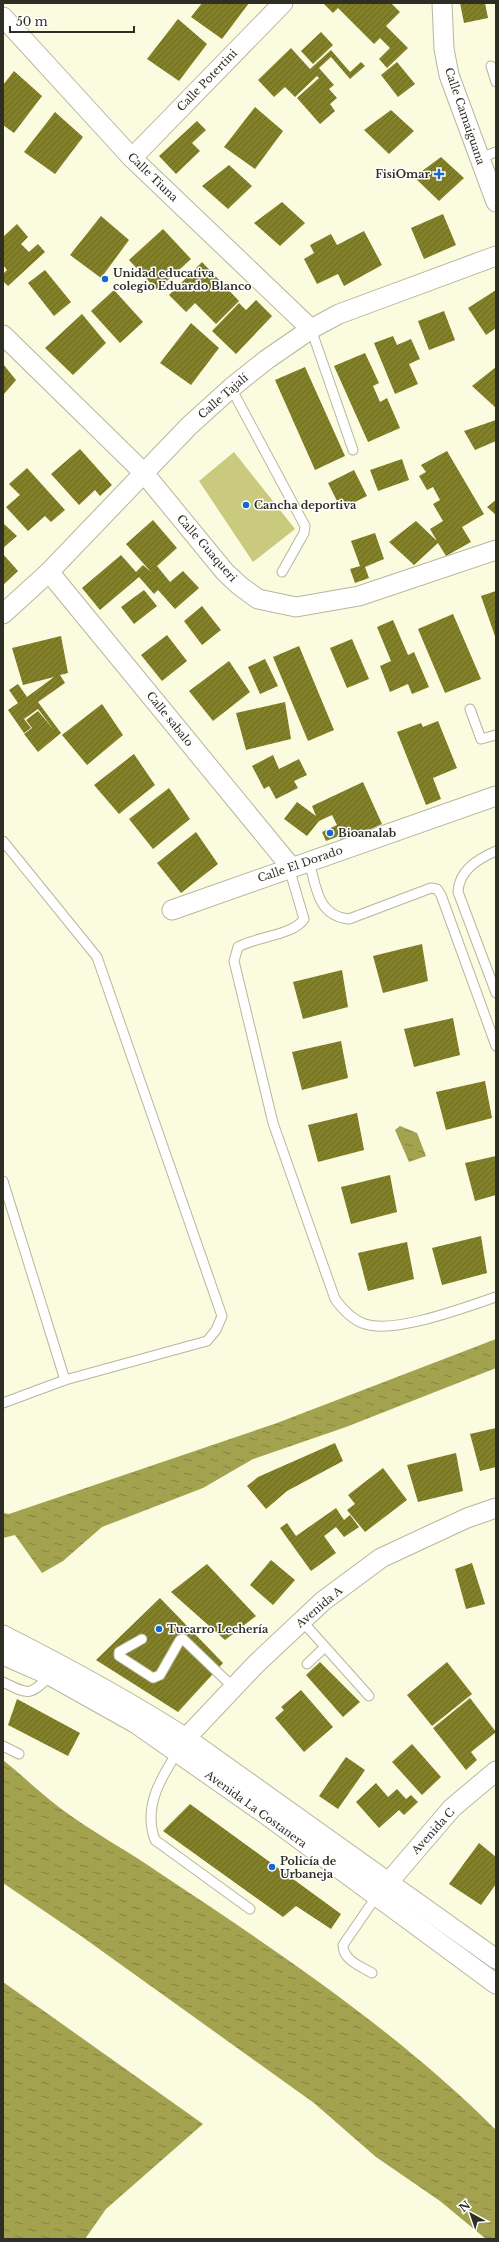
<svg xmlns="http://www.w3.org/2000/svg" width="499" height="2242" font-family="'Libre Baskerville',serif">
	<defs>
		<pattern id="water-ripples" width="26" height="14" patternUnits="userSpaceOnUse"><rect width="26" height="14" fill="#a3a24e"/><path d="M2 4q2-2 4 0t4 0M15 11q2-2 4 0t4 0" fill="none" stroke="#858441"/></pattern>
		<pattern id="building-hatch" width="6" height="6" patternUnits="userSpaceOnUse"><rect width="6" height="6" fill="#82802a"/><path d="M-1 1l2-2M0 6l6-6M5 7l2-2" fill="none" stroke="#6b6924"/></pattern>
	</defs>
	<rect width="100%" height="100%" fill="#fafbdf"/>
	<path fill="#caca7f" d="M 234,452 L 295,529 L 253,562 L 199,481 Z"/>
	<g fill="url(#water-ripples)">
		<path d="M 400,1126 L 417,1133 L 426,1156 L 409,1162 L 395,1130 Z"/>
		<path d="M 496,1339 L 496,1368 L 346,1427 L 253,1459 L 203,1488 L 102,1527 L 63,1561 L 42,1573 L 15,1535 L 3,1538 L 3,1513 L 9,1514 L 277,1423 Z"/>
		<path d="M 3,1760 C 22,1775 40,1793 60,1808 C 92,1832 128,1851 161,1874 C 277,1951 397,2031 496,2130 L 496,2239 L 486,2239 L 440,2201 L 376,2157 L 314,2103 L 81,1936 L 3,1883 Z"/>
		<path d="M 3,1982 L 203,2124 L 106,2209 L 85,2239 L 3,2239 Z"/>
	</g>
	<g fill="url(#building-hatch)">
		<path d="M 202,3 L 249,3 L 222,39 L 191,17 Z"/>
		<path d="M 323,3 L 391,3 L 400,12 L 386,26 L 408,48 L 387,68 L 379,59 L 390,48 L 380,38 L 374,44 L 338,8 L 333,13 Z"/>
		<path d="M 460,3 L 485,3 L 488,18 L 464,23 Z"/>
		<path d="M 178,19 L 207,44 L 179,81 L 147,59 Z"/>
		<path d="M 321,32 L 333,45 L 313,64 L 301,51 Z"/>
		<path d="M 291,48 L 310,69 L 331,50 L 350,72 L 361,62 L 365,66 L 350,79 L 331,57 L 319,68 L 334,85 L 329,89 L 337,98 L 330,104 L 335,111 L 320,124 L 297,98 L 319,78 L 317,76 L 295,97 L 285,87 L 274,97 L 258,80 Z"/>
		<path d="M 397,62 L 415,84 L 398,97 L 381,75 Z"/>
		<path d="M 14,71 L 42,96 L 14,133 L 3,125 L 3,85 Z"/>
		<path d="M 255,107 L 283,131 L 255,169 L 224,147 Z"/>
		<path d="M 391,110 L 414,131 L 389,154 L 364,130 Z"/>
		<path d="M 55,112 L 83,137 L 55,174 L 24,152 Z"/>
		<path d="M 197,121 L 206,130 L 192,143 L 200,151 L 176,174 L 159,156 Z"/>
		<path d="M 441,157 L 464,178 L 439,201 L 414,177 Z"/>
		<path d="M 229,165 L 252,186 L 228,209 L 202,186 Z"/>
		<path d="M 282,202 L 305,223 L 280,246 L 254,223 Z"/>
		<path d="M 443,214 L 456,245 L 424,259 L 411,228 Z"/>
		<path d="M 101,216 L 129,240 L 101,278 L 70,255 Z"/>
		<path d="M 17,224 L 28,237 L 21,244 L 29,252 L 38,244 L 45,252 L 8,286 L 3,281 L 3,274 L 7,270 L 3,265 L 3,237 Z"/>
		<path d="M 163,229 L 191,259 L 157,290 L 129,260 Z"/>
		<path d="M 364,231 L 382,265 L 344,286 L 338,274 L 317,284 L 304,259 L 314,253 L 310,245 L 331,234 L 337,245 Z"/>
		<path d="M 202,262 L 239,301 L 216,324 L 195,303 L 186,312 L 169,295 Z"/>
		<path d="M 45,270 L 71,302 L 54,316 L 28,283 Z"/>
		<path d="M 114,290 L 143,322 L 120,343 L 91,311 Z"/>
		<path d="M 496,290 L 496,328 L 486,335 L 468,308 Z"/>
		<path d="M 256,300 L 272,316 L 236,354 L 212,331 L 239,303 L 246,310 Z"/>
		<path d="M 444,311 L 455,340 L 429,350 L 418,321 Z"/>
		<path d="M 82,314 L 106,343 L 73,375 L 45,348 Z"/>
		<path d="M 191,323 L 219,348 L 191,385 L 160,363 Z"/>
		<path d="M 393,336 L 397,345 L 411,339 L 420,359 L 409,364 L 418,384 L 395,394 L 374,343 Z"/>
		<path d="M 365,353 L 379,383 L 373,386 L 380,402 L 387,398 L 400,428 L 368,442 L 334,366 Z"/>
		<path d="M 3,364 L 16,380 L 3,395 Z"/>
		<path d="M 305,367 L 345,456 L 315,470 L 275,380 Z"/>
		<path d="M 496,367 L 496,408 L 472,386 Z"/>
		<path d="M 496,420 L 496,441 L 475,450 L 464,431 Z"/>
		<path d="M 80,449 L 112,485 L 100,496 L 95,490 L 79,505 L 51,474 Z"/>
		<path d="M 447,451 L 484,514 L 462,527 L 471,542 L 446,556 L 438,543 L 414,565 L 389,542 L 416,521 L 437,541 L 430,529 L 443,521 L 433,504 L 440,500 L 433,487 L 427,490 L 419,476 L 426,472 L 421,465 Z"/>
		<path d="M 402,459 L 409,480 L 378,491 L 370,470 Z"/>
		<path d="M 27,468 L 65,510 L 51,522 L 45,516 L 28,531 L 6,507 L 20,495 L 9,484 Z"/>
		<path d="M 354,470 L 367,496 L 341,509 L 328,483 Z"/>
		<path d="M 496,500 L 496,515 L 487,507 Z"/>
		<path d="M 153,520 L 177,548 L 157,566 L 170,582 L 183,571 L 199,588 L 175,609 L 158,590 L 154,594 L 139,577 L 100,610 L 82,588 L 121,555 L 136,572 L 143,565 L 151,572 L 126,544 Z"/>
		<path d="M 3,523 L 17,536 L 3,548 Z"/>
		<path d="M 375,533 L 384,559 L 365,567 L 369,578 L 355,583 L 350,569 L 360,566 L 351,541 Z"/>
		<path d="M 3,554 L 18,571 L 3,585 Z"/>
		<path d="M 144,590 L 157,606 L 134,624 L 121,607 Z"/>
		<path d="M 496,591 L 496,639 L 481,596 Z"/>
		<path d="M 202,606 L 221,630 L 202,645 L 184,621 Z"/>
		<path d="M 453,614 L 481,679 L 445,693 L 418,629 Z"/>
		<path d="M 393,620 L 408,655 L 414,652 L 429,687 L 412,694 L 408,684 L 390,692 L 380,666 L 391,661 L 377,627 Z"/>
		<path d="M 167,635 L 187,661 L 162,681 L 141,655 Z"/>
		<path d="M 61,636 L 68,673 L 60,675 L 65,683 L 38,702 L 61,733 L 38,752 L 24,734 L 32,728 L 26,720 L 38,711 L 54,730 L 38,709 L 24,719 L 31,728 L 24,733 L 8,710 L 18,703 L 9,690 L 18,684 L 27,697 L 54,677 L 23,685 L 12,648 Z"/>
		<path d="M 352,639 L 369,679 L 347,688 L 330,648 Z"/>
		<path d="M 299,646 L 334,730 L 308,741 L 273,657 Z"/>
		<path d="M 265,659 L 278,686 L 260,694 L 248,667 Z"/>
		<path d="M 229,661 L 250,692 L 213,721 L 189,691 Z"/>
		<path d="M 285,702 L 291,739 L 246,750 L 236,713 Z"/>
		<path d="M 102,704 L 123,735 L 87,765 L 62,735 Z"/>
		<path d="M 438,721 L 457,768 L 433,778 L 441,799 L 426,805 L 397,732 L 421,723 L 423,727 Z"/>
		<path d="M 134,754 L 155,785 L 119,814 L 94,785 Z"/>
		<path d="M 273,755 L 279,769 L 299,759 L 307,775 L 294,781 L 298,788 L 276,799 L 269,786 L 264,789 L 252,766 Z"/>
		<path d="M 363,782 L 382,824 L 342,842 L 339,836 L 326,841 L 322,832 L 337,825 L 332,815 L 319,821 L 307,836 L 284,819 L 297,802 L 316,816 L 312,806 Z"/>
		<path d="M 169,788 L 190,819 L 153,849 L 129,819 Z"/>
		<path d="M 196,832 L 218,864 L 181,893 L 157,863 Z"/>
		<path d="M 422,944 L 428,981 L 383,993 L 373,956 Z"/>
		<path d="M 342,970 L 348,1007 L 303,1019 L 293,982 Z"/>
		<path d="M 453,1018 L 460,1055 L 414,1067 L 404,1029 Z"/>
		<path d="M 341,1041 L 348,1078 L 302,1090 L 292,1052 Z"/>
		<path d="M 485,1081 L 492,1118 L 446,1130 L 436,1092 Z"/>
		<path d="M 357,1113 L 364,1150 L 318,1162 L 308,1125 Z"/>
		<path d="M 496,1156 L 496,1195 L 475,1201 L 465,1163 Z"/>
		<path d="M 390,1175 L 397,1212 L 351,1224 L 341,1187 Z"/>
		<path d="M 481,1236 L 487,1273 L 442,1285 L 432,1248 Z"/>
		<path d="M 407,1242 L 414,1279 L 368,1291 L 358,1253 Z"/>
		<path d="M 496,1428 L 496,1467 L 480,1471 L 470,1434 Z"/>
		<path d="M 335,1443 L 343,1461 L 287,1491 L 266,1509 L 247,1486 L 258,1477 Z"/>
		<path d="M 456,1453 L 463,1491 L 418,1502 L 407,1465 Z"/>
		<path d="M 383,1468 L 407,1500 L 365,1532 L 347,1510 L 355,1504 L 348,1495 Z"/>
		<path d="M 336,1508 L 344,1520 L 350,1515 L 359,1527 L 344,1537 L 336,1527 L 324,1536 L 336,1553 L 311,1571 L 280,1528 L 287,1523 L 296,1536 Z"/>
		<path d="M 271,1560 L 295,1580 L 273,1605 L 250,1585 Z"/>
		<path d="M 472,1563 L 485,1604 L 466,1609 L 455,1569 Z"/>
		<path d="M 207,1564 L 256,1616 L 225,1640 L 171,1592 Z"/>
		<path d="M 160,1598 L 223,1663 L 178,1712 L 96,1660 Z"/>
		<path d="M 320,1662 L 360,1702 L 343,1717 L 306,1675 Z"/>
		<path d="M 447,1662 L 472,1694 L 432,1726 L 407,1695 Z"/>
		<path d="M 301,1690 L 333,1727 L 304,1752 L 275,1718 L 284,1710 L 281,1707 Z"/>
		<path d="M 470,1698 L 496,1732 L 471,1752 L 477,1760 L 466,1770 L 433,1728 Z"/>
		<path d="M 17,1699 L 80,1733 L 68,1756 L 8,1725 Z"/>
		<path d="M 412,1744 L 441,1777 L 422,1795 L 392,1762 Z"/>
		<path d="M 346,1757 L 365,1770 L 338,1809 L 319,1796 Z"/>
		<path d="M 376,1783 L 388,1797 L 397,1789 L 406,1799 L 411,1795 L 418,1802 L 404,1815 L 399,1810 L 379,1828 L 356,1802 Z"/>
		<path d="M 190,1804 L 341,1914 L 331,1929 L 296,1906 L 283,1917 L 163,1831 Z"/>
		<path d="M 479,1843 L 496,1857 L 496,1884 L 481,1905 L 449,1884 Z"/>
	</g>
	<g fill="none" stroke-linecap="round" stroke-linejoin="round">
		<defs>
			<g id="service">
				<path d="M 491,66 L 496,82"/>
				<path d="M 480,158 L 496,152"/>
				<path d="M 311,329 L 353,450"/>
				<path d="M 231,388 L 305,526 L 304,533 L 282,572"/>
				<path d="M 470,709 L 481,739 L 496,735"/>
				<path d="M 3,841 L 97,957 L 222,1316 L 216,1330 L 207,1341 L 65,1380 L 3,1403"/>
				<path d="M 496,851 C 478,859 459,870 458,892 L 496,993"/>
				<path d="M 309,861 C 316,886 317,916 349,919 L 431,888 L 437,889 L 441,895 L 496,1046"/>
				<path d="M 289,868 L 304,919 C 294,935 255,937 238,947 L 234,961 L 273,1123 L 335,1299 C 343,1310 352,1320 365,1324 C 396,1334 465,1307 496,1297"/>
				<path d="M 3,1181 L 65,1380"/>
				<path d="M 302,1621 L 369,1696"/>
				<path d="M 142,1639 L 119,1652 L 119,1656 L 153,1678 L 160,1675 L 180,1640 L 183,1639 L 234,1688"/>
				<path d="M 307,1664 L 325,1647"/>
				<path d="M 3,1682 C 30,1695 28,1696 51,1676"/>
				<path d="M 3,1746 L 19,1754"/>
				<path d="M 177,1753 C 160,1779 143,1808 155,1840 L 250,1909"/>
				<path d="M 372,1973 C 360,1966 343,1960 343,1945 L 376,1897"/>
			</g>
			<g id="minor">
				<path d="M 442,3 L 444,49 L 449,75 L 496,202"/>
				<path d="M 3,17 L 132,158 L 311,329"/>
				<path d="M 132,158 L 283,3"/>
				<path d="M 3,335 L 143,472 L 225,572 L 240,586 L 258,599 L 296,607 L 359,596 L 496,550"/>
				<path d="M 49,572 L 291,867"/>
				<path d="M 3,614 L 49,572 L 189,426 L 231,388 L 266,360 L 311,329 L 339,314 L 496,256"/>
				<path d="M 172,910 L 496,796"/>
				<path d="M 3,1635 C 66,1667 127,1700 186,1738 L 496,1959"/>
				<path d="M 3,1655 L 51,1676 L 135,1723 L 268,1816 L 496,1984"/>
				<path d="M 180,1747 L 186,1738 L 256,1664 L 323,1601 L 381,1558 L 467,1518 L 496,1508"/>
				<path d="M 381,1891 L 452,1808 L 496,1771"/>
			</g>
		</defs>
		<use href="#service" stroke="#b6b79c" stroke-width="11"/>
		<use href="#minor" stroke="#b6b79c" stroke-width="21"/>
		<use href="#service" stroke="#fff" stroke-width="9"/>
		<use href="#minor" stroke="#fff" stroke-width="19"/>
	</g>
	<g fill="#1866d0" stroke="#fff" stroke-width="1.5">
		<path d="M437 168h4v4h4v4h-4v4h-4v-4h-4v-4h4z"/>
		<circle cx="105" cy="279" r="4"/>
		<circle cx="246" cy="505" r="4"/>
		<circle cx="330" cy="833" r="4"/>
		<circle cx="159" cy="1629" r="4"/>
		<circle cx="272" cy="1867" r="4"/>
	</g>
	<g text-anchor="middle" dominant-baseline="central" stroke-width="3" stroke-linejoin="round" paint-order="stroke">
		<g font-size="11" fill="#2e2e24" stroke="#fff">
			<text transform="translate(207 80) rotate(-46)">Calle Potertini</text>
			<text transform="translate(465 116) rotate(71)">Calle Camaiguana</text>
			<text transform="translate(153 177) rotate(44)">Calle Tiuna</text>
			<text transform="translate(223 396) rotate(-41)">Calle Tajalí</text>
			<text transform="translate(207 548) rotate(49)">Calle Guaqueri</text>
			<text transform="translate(170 719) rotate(51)">Calle sabalo</text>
			<text transform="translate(300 864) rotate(-19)">Calle El Dorado</text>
			<text transform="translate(319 1607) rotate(-40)">Avenida A</text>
			<text transform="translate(256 1809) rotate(36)">Avenida La Costanera</text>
			<text transform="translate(433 1831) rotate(-48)">Avenida C</text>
		</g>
		<g font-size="11" font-weight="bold" fill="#2e2e24" stroke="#fff" text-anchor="start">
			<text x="430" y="174" text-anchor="end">FisiOmar</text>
			<text x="113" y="273">Unidad educativa<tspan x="113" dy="13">colegio Eduardo Blanco</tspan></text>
			<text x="254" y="505">Cancha deportiva</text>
			<text x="338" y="833">Bioanalab</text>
			<text x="167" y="1629">Tucarro Lechería</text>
			<text x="280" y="1861">Policía de<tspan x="280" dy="13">Urbaneja</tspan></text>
		</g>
	</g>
	<rect width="499" height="2242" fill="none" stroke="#2e2e24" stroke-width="8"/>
	<g transform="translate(471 2214) rotate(320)" stroke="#ffffff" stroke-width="3" paint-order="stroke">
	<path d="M0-3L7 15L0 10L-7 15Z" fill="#2e2e24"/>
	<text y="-6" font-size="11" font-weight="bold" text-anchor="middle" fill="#2e2e24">N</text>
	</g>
	<path d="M10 26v6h124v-6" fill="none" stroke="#2e2e24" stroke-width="2"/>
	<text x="16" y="26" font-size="12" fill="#2e2e24" stroke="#ffffff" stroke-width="3" paint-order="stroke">50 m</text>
</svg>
